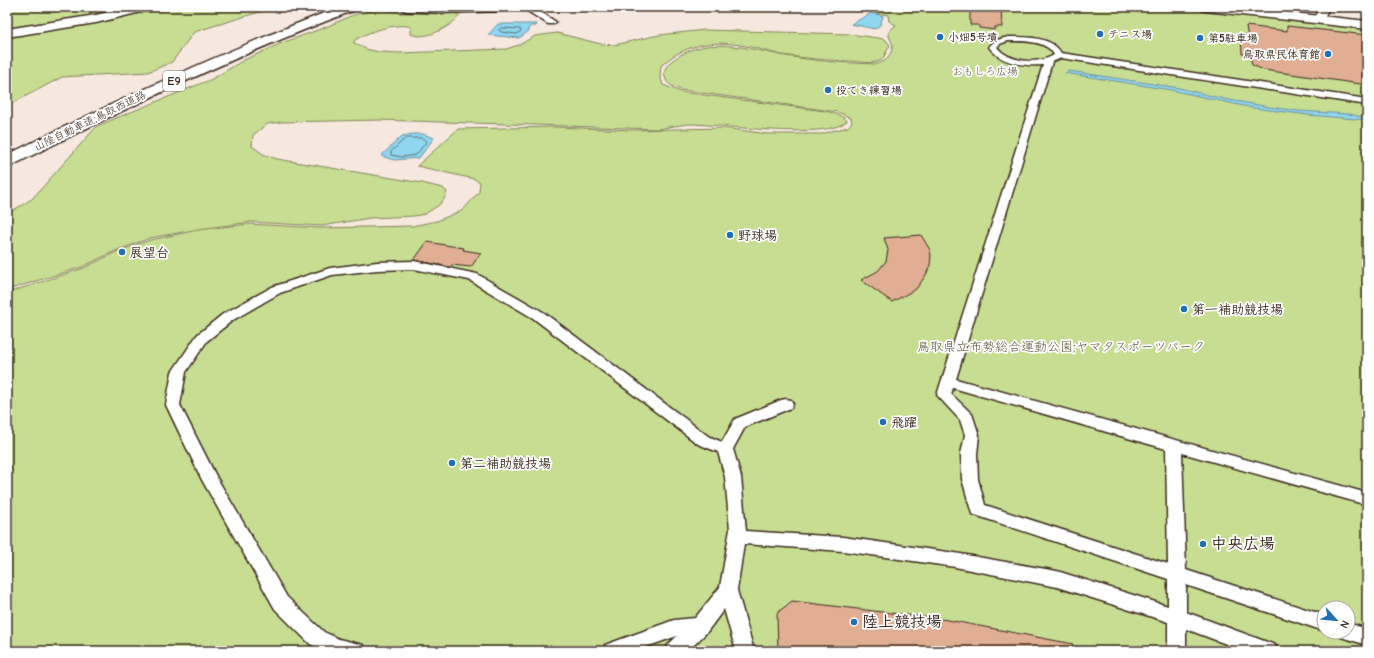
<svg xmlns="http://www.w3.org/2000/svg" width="1374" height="658" font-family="'Comic Neue','Klee One',sans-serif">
	<rect width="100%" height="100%" fill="#f6e7df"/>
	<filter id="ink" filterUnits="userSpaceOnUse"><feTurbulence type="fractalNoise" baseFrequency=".025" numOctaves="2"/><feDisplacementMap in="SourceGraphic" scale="8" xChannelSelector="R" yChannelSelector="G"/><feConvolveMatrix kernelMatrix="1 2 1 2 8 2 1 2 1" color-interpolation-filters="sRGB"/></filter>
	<g filter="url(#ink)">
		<g fill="#c7dd92" stroke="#818458" fill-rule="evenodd">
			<path d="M 7,7 L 83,7 L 82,10 C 94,19 112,3 124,11 L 7,32 Z"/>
			<path d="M 153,7 L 276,7 L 194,32 L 172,62 L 148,72 L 62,77 L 7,106 L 7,37 L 89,23 Z"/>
			<path d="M 832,7 L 1197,7 L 1218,11 L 1367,28 L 1367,651 L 7,651 L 7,293 L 84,268 L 116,252 L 150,240 L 198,230 L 249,224 L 321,228 L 412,226 L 437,221 L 463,210 L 479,192 L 480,182 L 474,179 L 417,166 L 458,129 L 554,127 L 633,130 L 724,128 L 768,134 L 822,134 L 832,131 L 848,127 L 852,122 L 851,118 L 838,112 L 681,90 C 674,87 667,85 665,77 C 663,70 667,64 673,60 C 711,31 757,53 799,58 C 824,62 850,63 875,64 C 888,62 890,57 893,45 L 889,36 L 889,31 L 896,25 L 889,21 L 888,15 ZM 1324,608 L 1348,608 L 1348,632 L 1324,632 Z"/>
			<path d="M 381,9 L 402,13 L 453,13 L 460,15 C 451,27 425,41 411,34 L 411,27 C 398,22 365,32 354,41 L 354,43 L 366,49 L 379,52 L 400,53 L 506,49 L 519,45 L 535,36 L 557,33 L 601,44 L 614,45 L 659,35 L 705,30 L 849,34 L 885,39 L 890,45 L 882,60 C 872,65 858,61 846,61 C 825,60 803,58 782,55 C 768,52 755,47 740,45 C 712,40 682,45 661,66 L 660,76 L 663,85 L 681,92 L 825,111 C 833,113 843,115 847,121 C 826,141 721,124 689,124 C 679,125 668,127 658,129 L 380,120 L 281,122 L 267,124 L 253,135 L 252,146 L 263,154 L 277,159 L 422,183 L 443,188 L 447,192 L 444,199 L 439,205 L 425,214 L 414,216 L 370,218 L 322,226 L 251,222 L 199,229 L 150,238 L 115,251 L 82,267 L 7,290 L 7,214 L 32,199 L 97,126 L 212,79 L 244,60 L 282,43 L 326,27 L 353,15 Z"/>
		</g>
		<g fill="#8fd6f0" stroke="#6d919c">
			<path d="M 872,13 L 883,16 L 880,25 L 875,29 L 851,24 Z"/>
			<path d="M 498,24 L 537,24 L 536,26 L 531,26 L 527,30 L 529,31 L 519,38 L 488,35 Z"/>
			<path d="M 1069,71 L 1179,88 L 1224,99 L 1269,107 L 1298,111 L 1349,114 L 1367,118 L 1367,120 L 1309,115 L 1253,108 L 1171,90 L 1065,73 Z"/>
			<path d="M 413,134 L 423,134 L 434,138 L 419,158 L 394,160 L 381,156 L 402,136 Z"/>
		</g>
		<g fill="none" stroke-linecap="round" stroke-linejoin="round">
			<g stroke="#5d6f72" stroke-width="1">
				<path d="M 501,28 L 520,29 L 521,31 L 517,34 L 501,32 L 499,30 Z"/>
				<path d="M 406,138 L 422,138 L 427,141 L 416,155 L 402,157 L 391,155 L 391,152 Z"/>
			</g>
			<path stroke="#6d919c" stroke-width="3.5" d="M 1248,8 L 1271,9"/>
		</g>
		<g fill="#e0ae93" stroke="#3b2a1e">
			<path d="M 970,7 L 1001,7 L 1002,27 L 995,27 L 994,30 L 979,28 L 979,25 L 970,25 Z"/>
			<path d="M 1246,26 L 1287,31 L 1287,26 L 1367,35 L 1367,85 L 1264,70 L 1252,65 L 1250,55 L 1242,54 L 1241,37 L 1248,38 Z"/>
			<path d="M 921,235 L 930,250 L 931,256 L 930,265 L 926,275 L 916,289 L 892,302 L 861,280 L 878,271 L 886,261 L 888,250 L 884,238 Z"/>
			<path d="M 427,242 L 464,248 L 463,250 L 481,253 L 471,267 L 452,265 L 450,267 L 414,260 Z"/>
			<path d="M 792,601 L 948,620 L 1073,644 L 1072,651 L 778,651 L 777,613 Z"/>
		</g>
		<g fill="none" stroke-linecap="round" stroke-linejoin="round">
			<defs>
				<g id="pedestrian">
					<path d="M 1008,37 C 1024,37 1052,36 1061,53 L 1367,99 L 1367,105 L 1061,58 L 1052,62 L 956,379 L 1367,493 L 1367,505 L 1182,453 L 1186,570 L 1324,615 L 1324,631 L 1186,585 L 1186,612 L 1275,645 L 1277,651 L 1245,651 L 1186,629 L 1186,651 L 1168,651 L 1168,622 L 1057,587 L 955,567 L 843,551 L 744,544 L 737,590 L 754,651 L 736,651 L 724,609 L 707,632 L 688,651 L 666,651 L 668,645 L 677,636 L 635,651 L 603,651 L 605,645 L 674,620 L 695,618 L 720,587 L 730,529 L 725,477 L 718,452 L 698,444 L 533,318 L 469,280 L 414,269 L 377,270 L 332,275 L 280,293 L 233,320 L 207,341 L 186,372 L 180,405 L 217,478 L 287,597 L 324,632 L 339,639 L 363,645 L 365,651 L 326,651 L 310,644 L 275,609 L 202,480 L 166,405 L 172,372 L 174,369 L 197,335 L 223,314 L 272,287 L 330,268 L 377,262 L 414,261 L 477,274 L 543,312 L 708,436 L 722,442 L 735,419 L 781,400 L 786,399 L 791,400 L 793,404 L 791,408 L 745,427 L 733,449 L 741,477 L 746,531 L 843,537 L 955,553 L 1057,571 L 1168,606 L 1168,579 L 972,514 L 962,479 L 961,454 L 965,435 L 960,420 L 937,395 L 1043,65 C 1023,66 1001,64 989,47 C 994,40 1000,39 1008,37 ZM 1008,41 C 1022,41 1047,40 1054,55 C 1038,65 1008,62 997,47 L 1000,44 ZM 953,388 L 1166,449 L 1168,564 L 985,505 L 978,479 L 977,454 L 979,435 L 972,414 L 951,394 Z"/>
					<path d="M 1348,623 L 1367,629 L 1367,645 L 1341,637 L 1339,632 L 1348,632 Z"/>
				</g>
				<g id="minor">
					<path d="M 521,7 L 533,7 L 556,22 L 554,24 L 548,24 Z"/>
					<path d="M 1267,7 L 1279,7 L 1289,15 L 1287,17 L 1281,17 Z"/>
					<path d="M 1319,7 L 1329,7 L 1324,19 L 1319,22 L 1314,19 Z"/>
				</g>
				<g id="tertiary">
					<path d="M 130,7 L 151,7 L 149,10 L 96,23 L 7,37 L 7,29 L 96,15 Z"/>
					<path d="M 401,7 L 508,7 L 506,10 L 502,11 L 441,13 L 407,11 L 403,10 Z"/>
					<path d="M 1200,7 L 1238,7 L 1367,21 L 1367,29 L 1206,11 L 1202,10 Z"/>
				</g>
				<path id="motorway" d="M 340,7 L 357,7 L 355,10 C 238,54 125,108 13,165 L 7,166 L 7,155 C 116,101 226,50 340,7 Z"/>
			</defs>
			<use href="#pedestrian" stroke="#3b2a1e" stroke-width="3"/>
			<use href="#minor" stroke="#3b2a1e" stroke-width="3"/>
			<use href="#tertiary" stroke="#3b2a1e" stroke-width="3"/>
			<use href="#motorway" stroke="#3b2a1e" stroke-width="3"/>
			<use href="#pedestrian" fill="#fff" fill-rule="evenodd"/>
			<use href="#minor" fill="#fff" fill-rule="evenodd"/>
			<use href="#tertiary" fill="#fff" fill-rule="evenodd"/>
			<use href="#motorway" fill="#fff" fill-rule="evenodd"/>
		</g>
	</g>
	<g fill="#1f6fb2" stroke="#fff" stroke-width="1.5">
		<circle cx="1100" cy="34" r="4"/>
		<circle cx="940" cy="37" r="4"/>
		<circle cx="1200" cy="38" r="4"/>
		<circle cx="1328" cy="54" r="4"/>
		<circle cx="828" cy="90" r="4"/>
		<circle cx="730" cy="235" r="4"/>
		<circle cx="122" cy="252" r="4"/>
		<circle cx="1184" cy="309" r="4"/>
		<circle cx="883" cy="422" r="4"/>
		<circle cx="452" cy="463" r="4"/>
		<circle cx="1203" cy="544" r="4"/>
		<circle cx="854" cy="622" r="4"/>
	</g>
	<g text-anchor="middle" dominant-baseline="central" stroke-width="3.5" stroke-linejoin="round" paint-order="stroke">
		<g font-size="11" font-weight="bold" fill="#3b2a1e" stroke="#fff" text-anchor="start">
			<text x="1108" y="34">テニス場</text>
			<text x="948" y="37">小畑5号墳</text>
			<text x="1208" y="38">第5駐車場</text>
			<text x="1320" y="54" text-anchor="end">鳥取県民体育館</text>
			<text x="836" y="90">投てき練習場</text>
		</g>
		<g font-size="11" fill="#5e573b" stroke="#fff">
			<text x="985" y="71">おもしろ広場</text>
		</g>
		<g font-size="11" fill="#3b2a1e" stroke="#fff">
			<text transform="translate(90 121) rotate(-26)">山陰自動車道;鳥取西道路</text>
		</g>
		<rect fill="#fff" stroke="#766a62" stroke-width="1" x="163" y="71" width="22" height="20" rx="3"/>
		<g font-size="12" font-weight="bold" fill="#3b2a1e">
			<text x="174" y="81">E9</text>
		</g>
		<g font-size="13" font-weight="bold" fill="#3b2a1e" stroke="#fff" text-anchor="start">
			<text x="738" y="235">野球場</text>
			<text x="130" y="252">展望台</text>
			<text x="1192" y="309">第一補助競技場</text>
			<text x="891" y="422">飛躍</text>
			<text x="460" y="463">第二補助競技場</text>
		</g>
		<g font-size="13" fill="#5e573b" stroke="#fff">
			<text x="1061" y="346">鳥取県立布勢総合運動公園;ヤマタスポーツパーク</text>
		</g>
		<g font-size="16" font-weight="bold" fill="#3b2a1e" stroke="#fff" text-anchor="start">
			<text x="1211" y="544">中央広場</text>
			<text x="862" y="622">陸上競技場</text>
		</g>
	</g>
	<rect width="1374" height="658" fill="none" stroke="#fff" stroke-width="24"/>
	<rect x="12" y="12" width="1350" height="634" fill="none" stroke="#3b2a1e" stroke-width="1.5" filter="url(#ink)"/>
	<g transform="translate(1336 620) rotate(117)"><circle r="19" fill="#ffffff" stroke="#b1aaa5"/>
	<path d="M0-3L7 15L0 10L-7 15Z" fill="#1f6fb2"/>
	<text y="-6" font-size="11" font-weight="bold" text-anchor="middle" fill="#3b2a1e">N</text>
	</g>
</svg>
